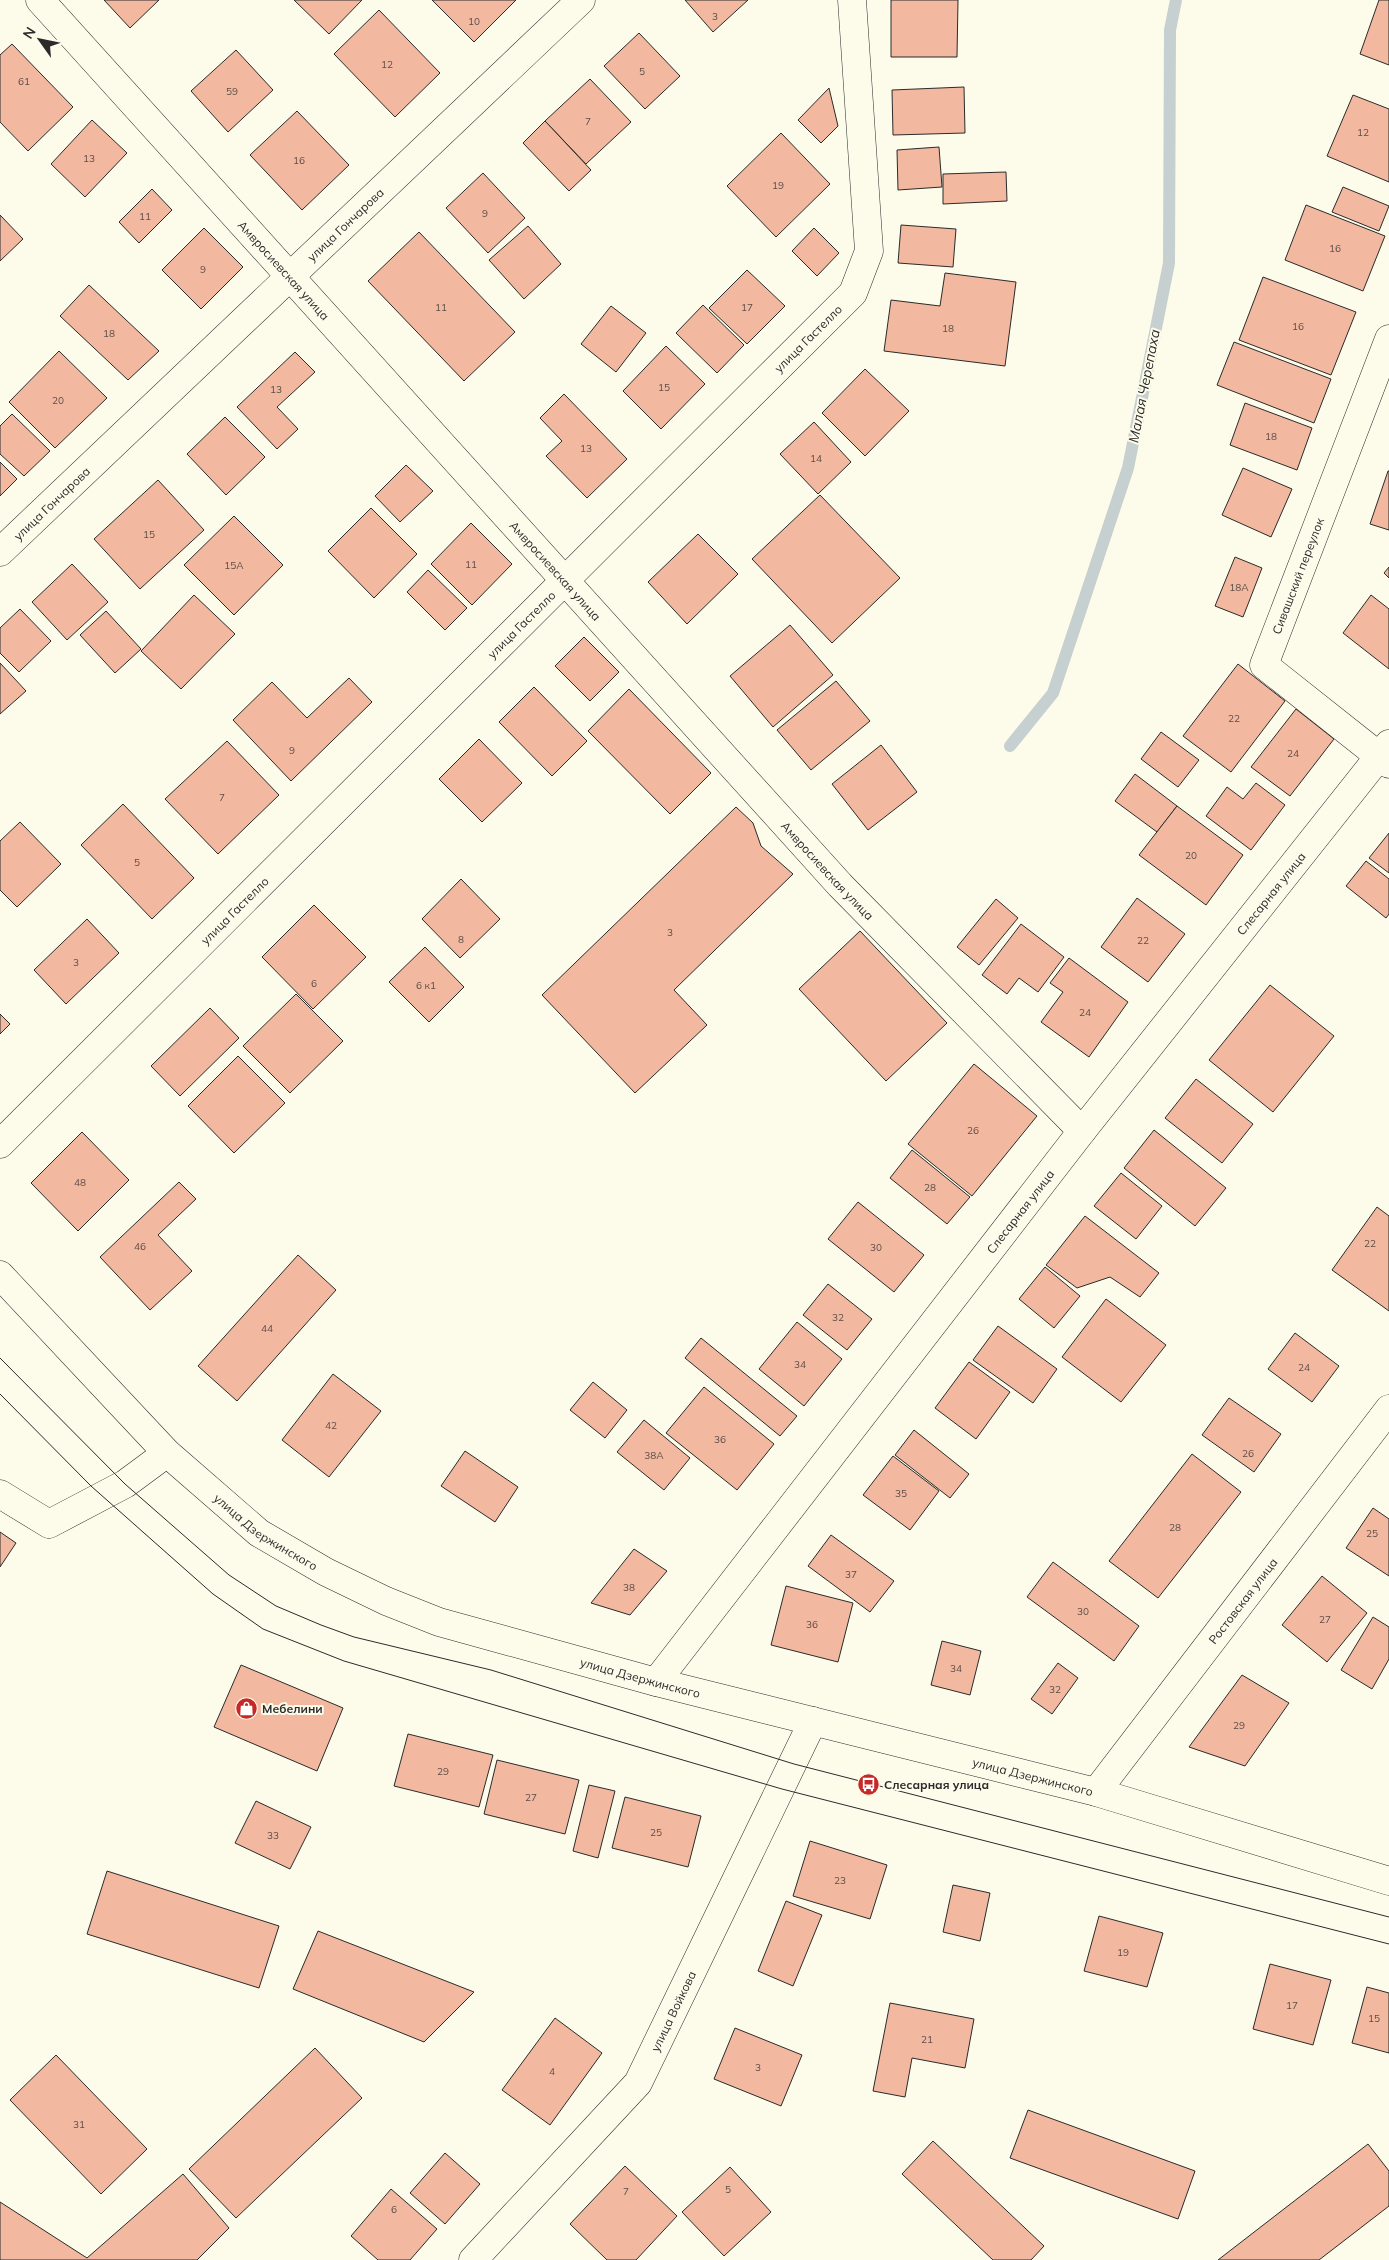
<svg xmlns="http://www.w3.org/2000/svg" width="1389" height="2260" font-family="Mulish,sans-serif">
	<rect width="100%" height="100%" fill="#fdfbea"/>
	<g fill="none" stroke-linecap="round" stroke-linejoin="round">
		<path stroke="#c7d0d0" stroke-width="12" d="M 1010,746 L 1053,693 L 1128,468 L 1169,263 L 1170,30 L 1176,0"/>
	</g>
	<g fill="#f2b8a0" stroke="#2b2b2b">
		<path d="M 104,0 L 159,0 L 130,28 Z"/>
		<path d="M 294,0 L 362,0 L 329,34 Z"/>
		<path d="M 432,0 L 516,0 L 474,42 Z"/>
		<path d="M 685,0 L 748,0 L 713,32 Z"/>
		<path d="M 891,0 L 958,0 L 957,57 L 891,57 Z"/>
		<path d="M 1379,0 L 1389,0 L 1389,65 L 1360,54 Z"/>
		<path d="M 379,10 L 440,73 L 395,117 L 334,54 Z"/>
		<path d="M 639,33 L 680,76 L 645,109 L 604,66 Z"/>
		<path d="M 12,44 L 73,107 L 28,151 L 0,122 L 0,55 Z"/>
		<path d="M 236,50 L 273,90 L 228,132 L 191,91 Z"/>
		<path d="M 590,79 L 631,122 L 586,164 L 545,121 Z"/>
		<path d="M 964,87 L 965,133 L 893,135 L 892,90 Z"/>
		<path d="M 829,88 L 838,126 L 821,143 L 798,120 Z"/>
		<path d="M 1353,95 L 1389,109 L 1389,182 L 1327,156 Z"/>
		<path d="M 297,111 L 349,165 L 302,210 L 250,155 Z"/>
		<path d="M 92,120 L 127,153 L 85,197 L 51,164 Z"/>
		<path d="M 545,121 L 591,170 L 569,191 L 523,143 Z"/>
		<path d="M 781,133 L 830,184 L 776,237 L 727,186 Z"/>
		<path d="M 939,147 L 942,187 L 898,190 L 897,150 Z"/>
		<path d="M 1006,172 L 1007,201 L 943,204 L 943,174 Z"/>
		<path d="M 483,173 L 525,218 L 488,253 L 446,208 Z"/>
		<path d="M 1343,187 L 1389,206 L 1379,231 L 1332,212 Z"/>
		<path d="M 152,189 L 172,210 L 139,243 L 119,222 Z"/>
		<path d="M 1306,205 L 1385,236 L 1363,291 L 1285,260 Z"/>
		<path d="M 0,215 L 23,239 L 0,261 Z"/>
		<path d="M 901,225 L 956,229 L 953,267 L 898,263 Z"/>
		<path d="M 528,226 L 561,264 L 524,299 L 489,260 Z"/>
		<path d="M 204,228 L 243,267 L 201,309 L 162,270 Z"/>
		<path d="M 814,228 L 839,253 L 817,276 L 792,251 Z"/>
		<path d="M 419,232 L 515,332 L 464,381 L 368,281 Z"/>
		<path d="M 747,270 L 785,306 L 747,344 L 709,308 Z"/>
		<path d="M 945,273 L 1016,282 L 1005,366 L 884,351 L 891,300 L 940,306 Z"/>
		<path d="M 1263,277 L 1356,312 L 1331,375 L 1239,340 Z"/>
		<path d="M 89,285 L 159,351 L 128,380 L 60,316 Z"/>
		<path d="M 703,305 L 744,345 L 717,373 L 676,333 Z"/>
		<path d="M 611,306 L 646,333 L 616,372 L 581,344 Z"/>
		<path d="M 1234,342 L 1331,379 L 1314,423 L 1217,385 Z"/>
		<path d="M 666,346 L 705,384 L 661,429 L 623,391 Z"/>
		<path d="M 59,351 L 107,398 L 55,448 L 9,402 Z"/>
		<path d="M 295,352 L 315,372 L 277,407 L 298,429 L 277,449 L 237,407 Z"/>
		<path d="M 865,369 L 909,411 L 865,456 L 822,413 Z"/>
		<path d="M 564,394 L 627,459 L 587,498 L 546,456 L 562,441 L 540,418 Z"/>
		<path d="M 1245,403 L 1312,428 L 1297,470 L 1230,445 Z"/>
		<path d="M 12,414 L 50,451 L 24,476 L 0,454 L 0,426 Z"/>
		<path d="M 225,417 L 265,457 L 226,495 L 187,454 Z"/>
		<path d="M 814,422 L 851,462 L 818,494 L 780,454 Z"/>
		<path d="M 0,462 L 17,479 L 0,496 Z"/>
		<path d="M 406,465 L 433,491 L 400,522 L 375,496 Z"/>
		<path d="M 1243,468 L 1292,489 L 1271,537 L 1222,515 Z"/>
		<path d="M 1388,471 L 1389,471 L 1389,530 L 1370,524 Z"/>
		<path d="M 158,480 L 204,530 L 140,589 L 94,539 Z"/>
		<path d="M 820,495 L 900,578 L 832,643 L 752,559 Z"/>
		<path d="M 371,508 L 417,554 L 374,598 L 328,551 Z"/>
		<path d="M 234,516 L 283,565 L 234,615 L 184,565 Z"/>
		<path d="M 471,523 L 512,564 L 472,605 L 431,564 Z"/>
		<path d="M 698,534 L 738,574 L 687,624 L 648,582 Z"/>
		<path d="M 1235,557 L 1262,568 L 1243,617 L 1215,606 Z"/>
		<path d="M 72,564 L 108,602 L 67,640 L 32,602 Z"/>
		<path d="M 1389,567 L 1389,578 L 1384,573 Z"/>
		<path d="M 428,570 L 467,608 L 445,630 L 407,592 Z"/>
		<path d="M 194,595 L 235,634 L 181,689 L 141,651 Z"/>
		<path d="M 1371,595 L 1389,609 L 1389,669 L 1343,633 Z"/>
		<path d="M 20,609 L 51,641 L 19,672 L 0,653 L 0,628 Z"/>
		<path d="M 106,611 L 141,649 L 115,673 L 80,635 Z"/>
		<path d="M 790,625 L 833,675 L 773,727 L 730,676 Z"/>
		<path d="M 584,637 L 619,672 L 590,701 L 555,666 Z"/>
		<path d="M 0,663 L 26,691 L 0,714 Z"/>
		<path d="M 1238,664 L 1285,701 L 1231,772 L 1183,736 Z"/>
		<path d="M 349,678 L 372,702 L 291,781 L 233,720 L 272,682 L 307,718 Z"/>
		<path d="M 836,681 L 870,721 L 811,770 L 777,730 Z"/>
		<path d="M 534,687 L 587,741 L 552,776 L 499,722 Z"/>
		<path d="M 629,689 L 711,773 L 670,814 L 588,731 Z"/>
		<path d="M 1296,709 L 1334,739 L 1290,796 L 1251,767 Z"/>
		<path d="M 1161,732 L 1199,760 L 1178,787 L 1141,759 Z"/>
		<path d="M 479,739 L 522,783 L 482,822 L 439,779 Z"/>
		<path d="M 227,741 L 279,795 L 218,854 L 165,799 Z"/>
		<path d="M 881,745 L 917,792 L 868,830 L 832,784 Z"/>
		<path d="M 1135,774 L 1177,806 L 1157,832 L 1115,801 Z"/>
		<path d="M 1256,783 L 1285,805 L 1251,850 L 1206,816 L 1227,787 L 1243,799 Z"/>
		<path d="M 123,804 L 194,878 L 152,919 L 81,845 Z"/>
		<path d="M 1177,806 L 1243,855 L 1206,905 L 1139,855 Z"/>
		<path d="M 736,807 L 753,823 L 761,846 L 793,874 L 674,990 L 707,1025 L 635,1093 L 542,995 Z"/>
		<path d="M 20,822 L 61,864 L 17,907 L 0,890 L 0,841 Z"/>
		<path d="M 1389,833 L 1389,873 L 1369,858 Z"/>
		<path d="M 1366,861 L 1389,879 L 1389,914 L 1386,918 L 1346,886 Z"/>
		<path d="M 461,879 L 500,919 L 460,958 L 422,919 Z"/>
		<path d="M 1137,898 L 1185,934 L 1148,982 L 1101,947 Z"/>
		<path d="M 996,899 L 1018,918 L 979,965 L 957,947 Z"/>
		<path d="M 314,905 L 366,957 L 313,1009 L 262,957 Z"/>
		<path d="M 87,919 L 119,953 L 66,1004 L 34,970 Z"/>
		<path d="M 1021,924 L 1064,957 L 1038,992 L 1019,978 L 1007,994 L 982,975 Z"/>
		<path d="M 860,931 L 947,1023 L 886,1081 L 799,989 Z"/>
		<path d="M 425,947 L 464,987 L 429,1022 L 389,982 Z"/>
		<path d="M 1069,958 L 1128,1002 L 1089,1057 L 1041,1022 L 1063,992 L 1050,983 Z"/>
		<path d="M 1270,985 L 1334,1036 L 1273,1112 L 1209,1060 Z"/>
		<path d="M 296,994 L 343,1041 L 290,1093 L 243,1046 Z"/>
		<path d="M 210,1008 L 239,1038 L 180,1096 L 151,1066 Z"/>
		<path d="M 0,1014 L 10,1024 L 0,1034 Z"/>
		<path d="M 238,1056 L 285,1103 L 234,1153 L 188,1106 Z"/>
		<path d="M 974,1064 L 1037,1116 L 972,1196 L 908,1144 Z"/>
		<path d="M 1196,1079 L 1253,1124 L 1222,1163 L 1165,1118 Z"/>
		<path d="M 1154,1130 L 1226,1188 L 1195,1226 L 1124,1168 Z"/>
		<path d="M 82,1132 L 129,1180 L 78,1231 L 31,1183 Z"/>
		<path d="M 912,1150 L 970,1197 L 947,1224 L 890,1178 Z"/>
		<path d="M 1121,1173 L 1162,1206 L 1136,1239 L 1094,1206 Z"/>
		<path d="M 179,1182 L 196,1199 L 158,1235 L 192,1271 L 150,1310 L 100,1257 Z"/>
		<path d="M 858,1202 L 924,1255 L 894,1292 L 828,1239 Z"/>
		<path d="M 1377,1207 L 1389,1216 L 1389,1311 L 1332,1270 Z"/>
		<path d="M 1085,1216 L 1159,1273 L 1140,1297 L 1110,1277 L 1077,1288 L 1046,1265 Z"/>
		<path d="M 298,1255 L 336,1290 L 237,1401 L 198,1366 Z"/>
		<path d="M 1045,1267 L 1080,1296 L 1054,1328 L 1019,1299 Z"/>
		<path d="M 828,1284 L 872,1319 L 847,1350 L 803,1315 Z"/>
		<path d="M 1106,1299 L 1166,1345 L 1121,1402 L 1062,1357 Z"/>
		<path d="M 797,1322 L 842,1359 L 804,1406 L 759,1369 Z"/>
		<path d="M 998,1326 L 1057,1369 L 1033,1403 L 973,1360 Z"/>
		<path d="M 1295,1333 L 1339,1366 L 1312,1402 L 1268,1369 Z"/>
		<path d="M 701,1338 L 797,1416 L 780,1436 L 685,1358 Z"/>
		<path d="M 969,1362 L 1010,1392 L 976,1439 L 935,1408 Z"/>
		<path d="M 333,1374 L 381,1411 L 329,1477 L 282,1440 Z"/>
		<path d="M 593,1382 L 627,1410 L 605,1438 L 570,1410 Z"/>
		<path d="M 704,1387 L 774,1444 L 737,1490 L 666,1433 Z"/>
		<path d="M 1229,1398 L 1281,1434 L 1254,1472 L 1202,1435 Z"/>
		<path d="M 644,1420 L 690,1458 L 664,1490 L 617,1452 Z"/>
		<path d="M 914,1430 L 969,1474 L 950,1498 L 895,1455 Z"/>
		<path d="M 465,1451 L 518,1487 L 495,1522 L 441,1486 Z"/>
		<path d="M 1192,1454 L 1241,1492 L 1158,1598 L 1109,1561 Z"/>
		<path d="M 893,1456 L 939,1491 L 910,1530 L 863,1495 Z"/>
		<path d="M 1373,1508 L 1389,1519 L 1389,1576 L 1346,1548 Z"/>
		<path d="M 0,1532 L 16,1543 L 0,1567 Z"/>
		<path d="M 831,1535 L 894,1581 L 870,1612 L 808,1566 Z"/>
		<path d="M 634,1549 L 667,1571 L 630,1615 L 591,1603 Z"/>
		<path d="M 1053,1562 L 1139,1626 L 1114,1661 L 1027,1597 Z"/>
		<path d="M 1322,1576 L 1367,1613 L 1327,1662 L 1282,1625 Z"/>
		<path d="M 786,1586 L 853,1603 L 838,1662 L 771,1645 Z"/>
		<path d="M 1373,1617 L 1389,1627 L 1389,1659 L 1372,1689 L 1341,1670 Z"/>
		<path d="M 942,1641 L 981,1651 L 970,1695 L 931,1685 Z"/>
		<path d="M 1058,1663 L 1078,1678 L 1052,1714 L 1031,1699 Z"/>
		<path d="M 241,1665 L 343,1708 L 317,1771 L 214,1727 Z"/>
		<path d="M 1242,1675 L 1289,1703 L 1245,1766 L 1189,1747 Z"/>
		<path d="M 408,1734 L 493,1755 L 479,1807 L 394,1786 Z"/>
		<path d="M 497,1760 L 579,1780 L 565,1834 L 484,1814 Z"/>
		<path d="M 589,1785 L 615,1791 L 598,1858 L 573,1851 Z"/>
		<path d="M 625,1797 L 701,1816 L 688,1867 L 612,1848 Z"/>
		<path d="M 256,1801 L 311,1827 L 290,1869 L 235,1843 Z"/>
		<path d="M 810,1841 L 887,1865 L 870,1919 L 793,1896 Z"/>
		<path d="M 107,1871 L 279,1926 L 259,1988 L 87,1934 Z"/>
		<path d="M 953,1885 L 990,1893 L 980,1941 L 943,1932 Z"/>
		<path d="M 786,1901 L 822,1915 L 793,1986 L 758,1971 Z"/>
		<path d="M 1099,1916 L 1163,1933 L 1147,1987 L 1084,1971 Z"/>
		<path d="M 318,1931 L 474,1992 L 424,2042 L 293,1989 Z"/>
		<path d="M 1270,1964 L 1331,1980 L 1313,2045 L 1253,2029 Z"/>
		<path d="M 1367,1987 L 1389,1993 L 1389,2053 L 1352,2043 Z"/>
		<path d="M 890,2003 L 974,2019 L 965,2068 L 912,2058 L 905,2097 L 873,2091 Z"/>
		<path d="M 555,2018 L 602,2053 L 550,2125 L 502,2090 Z"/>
		<path d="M 735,2028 L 802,2055 L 781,2106 L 714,2079 Z"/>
		<path d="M 315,2048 L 362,2098 L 236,2218 L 189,2169 Z"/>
		<path d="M 56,2055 L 147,2149 L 101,2194 L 10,2100 Z"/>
		<path d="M 1028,2110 L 1195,2171 L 1178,2219 L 1010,2158 Z"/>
		<path d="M 933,2141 L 1044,2246 L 1031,2260 L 993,2260 L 902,2174 Z"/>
		<path d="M 1368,2144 L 1389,2171 L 1389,2206 L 1319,2260 L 1218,2260 Z"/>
		<path d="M 445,2153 L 480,2184 L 445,2224 L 410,2193 Z"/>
		<path d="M 625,2166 L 677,2216 L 636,2260 L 607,2260 L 570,2224 Z"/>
		<path d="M 730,2167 L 771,2212 L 724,2256 L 682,2212 Z"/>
		<path d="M 183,2174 L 229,2228 L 197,2260 L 0,2260 L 0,2202 L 87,2258 Z"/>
		<path d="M 391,2189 L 437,2229 L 410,2260 L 378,2260 L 351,2236 Z"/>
	</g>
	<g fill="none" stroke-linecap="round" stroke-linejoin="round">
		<defs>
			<g id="minor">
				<path id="s1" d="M 40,0 L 840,885 L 1082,1131"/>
				<path d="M 1389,339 L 1264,665 L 1389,764"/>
				<path id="s2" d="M 0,552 L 581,0"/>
				<path id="s3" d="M 0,1144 L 853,293 L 869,251 L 852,0"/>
				<path d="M 0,1494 L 49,1524 L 125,1484 L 167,1453"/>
				<path id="s4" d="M 656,1682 L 1082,1131 L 1389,744"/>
				<path id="s5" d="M 1096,1792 L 1389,1409"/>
				<path id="s6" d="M 473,2260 L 638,2083 L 813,1721"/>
			</g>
			<g id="major">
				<path id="s7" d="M 0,1275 L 167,1453 L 259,1533 L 326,1572 L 386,1601 L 439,1622 L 656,1682 L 1096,1792 L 1389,1881"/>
			</g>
		</defs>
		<use href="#minor" stroke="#2b2b2b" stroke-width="29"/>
		<use href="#major" stroke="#2b2b2b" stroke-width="29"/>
		<use href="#minor" stroke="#fdfbea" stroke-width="28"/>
		<use href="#major" stroke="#fdfbea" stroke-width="28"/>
		<g stroke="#2b2b2b" stroke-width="1">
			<path d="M 0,1358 L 125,1484 L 229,1575 L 276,1606 L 321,1625 L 354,1637 L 491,1670 L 794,1764 L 1389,1917"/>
			<path d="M 0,1394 L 91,1486 L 213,1594 L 263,1629 L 344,1661 L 782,1789 L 1389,1944"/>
		</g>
	</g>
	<defs>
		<symbol id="shop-disc" viewBox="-11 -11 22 22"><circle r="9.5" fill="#c62828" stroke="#fdfbea"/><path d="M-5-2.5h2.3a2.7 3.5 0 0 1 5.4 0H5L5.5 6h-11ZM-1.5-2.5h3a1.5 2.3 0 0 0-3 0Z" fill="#fff"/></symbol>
		<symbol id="bus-disc" viewBox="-11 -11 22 22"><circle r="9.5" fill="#c62828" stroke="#fdfbea"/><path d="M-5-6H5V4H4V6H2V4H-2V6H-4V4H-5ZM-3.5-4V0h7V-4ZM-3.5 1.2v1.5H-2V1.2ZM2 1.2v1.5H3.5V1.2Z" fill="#fff"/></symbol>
	</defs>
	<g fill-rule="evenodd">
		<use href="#shop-disc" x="234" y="1696" width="25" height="25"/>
		<use href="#bus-disc" x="856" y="1772" width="25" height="25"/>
	</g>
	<g text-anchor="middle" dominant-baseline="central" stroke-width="4" stroke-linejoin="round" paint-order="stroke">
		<g font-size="10" fill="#5d4e48">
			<text x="715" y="16">3</text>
			<text x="474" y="21">10</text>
			<text x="387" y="64">12</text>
			<text x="642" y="71">5</text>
			<text x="24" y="81">61</text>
			<text x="232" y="91">59</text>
			<text x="588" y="121">7</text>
			<text x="1363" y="132">12</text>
			<text x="89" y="158">13</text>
			<text x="299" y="160">16</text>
			<text x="778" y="185">19</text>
			<text x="485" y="213">9</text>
			<text x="145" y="216">11</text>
			<text x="1335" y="248">16</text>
			<text x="203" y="269">9</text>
			<text x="441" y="307">11</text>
			<text x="747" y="307">17</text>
			<text x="1298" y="326">16</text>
			<text x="948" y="328">18</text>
			<text x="109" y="333">18</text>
			<text x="664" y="387">15</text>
			<text x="276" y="389">13</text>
			<text x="58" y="400">20</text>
			<text x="1271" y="436">18</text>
			<text x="586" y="448">13</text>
			<text x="816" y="458">14</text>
			<text x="149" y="534">15</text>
			<text x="471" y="564">11</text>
			<text x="234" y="565">15А</text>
			<text x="1239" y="587">18А</text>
			<text x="1234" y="718">22</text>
			<text x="292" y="750">9</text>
			<text x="1293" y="753">24</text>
			<text x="222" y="797">7</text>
			<text x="1191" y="855">20</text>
			<text x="137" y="862">5</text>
			<text x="670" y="932">3</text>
			<text x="461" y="939">8</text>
			<text x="1143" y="940">22</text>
			<text x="76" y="962">3</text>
			<text x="314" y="983">6</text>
			<text x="426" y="985">6 к1</text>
			<text x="1085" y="1012">24</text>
			<text x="973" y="1130">26</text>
			<text x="80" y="1182">48</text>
			<text x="930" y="1187">28</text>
			<text x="1370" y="1243">22</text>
			<text x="140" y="1246">46</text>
			<text x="876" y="1247">30</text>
			<text x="838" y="1317">32</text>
			<text x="267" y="1328">44</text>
			<text x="800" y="1364">34</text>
			<text x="1304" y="1367">24</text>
			<text x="331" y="1425">42</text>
			<text x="720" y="1439">36</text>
			<text x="1248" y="1453">26</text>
			<text x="654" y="1455">38А</text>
			<text x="901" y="1493">35</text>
			<text x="1175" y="1527">28</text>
			<text x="1372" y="1533">25</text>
			<text x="851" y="1574">37</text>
			<text x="629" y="1587">38</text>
			<text x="1083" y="1611">30</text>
			<text x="1325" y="1619">27</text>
			<text x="812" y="1624">36</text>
			<text x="956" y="1668">34</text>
			<text x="1055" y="1689">32</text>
			<text x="1239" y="1725">29</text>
			<text x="443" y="1771">29</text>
			<text x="531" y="1797">27</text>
			<text x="656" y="1832">25</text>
			<text x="273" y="1835">33</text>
			<text x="840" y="1880">23</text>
			<text x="1123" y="1952">19</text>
			<text x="1292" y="2005">17</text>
			<text x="1374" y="2018">15</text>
			<text x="927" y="2039">21</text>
			<text x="758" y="2067">3</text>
			<text x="552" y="2071">4</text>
			<text x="79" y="2124">31</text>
			<text x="728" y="2189">5</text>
			<text x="626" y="2191">7</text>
			<text x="394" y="2209">6</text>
		</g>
		<g font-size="12" fill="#2b2b2b" stroke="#fdfbea">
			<text stroke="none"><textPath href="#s2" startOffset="476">улица Гончарова</textPath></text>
			<text stroke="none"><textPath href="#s1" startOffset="364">Амвросиевская улица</textPath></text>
			<text stroke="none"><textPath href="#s3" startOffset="1141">улица Гастелло</textPath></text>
			<text stroke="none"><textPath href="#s2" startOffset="71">улица Гончарова</textPath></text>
			<text stroke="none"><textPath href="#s1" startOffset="769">Амвросиевская улица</textPath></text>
			<text transform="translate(1298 576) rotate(-69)">Сивашский переулок</text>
			<text stroke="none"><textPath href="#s3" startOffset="736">улица Гастелло</textPath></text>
			<text stroke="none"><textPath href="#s1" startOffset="1174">Амвросиевская улица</textPath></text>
			<text stroke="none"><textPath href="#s4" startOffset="1000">Слесарная улица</textPath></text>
			<text stroke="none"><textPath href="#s3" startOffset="331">улица Гастелло</textPath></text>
			<text stroke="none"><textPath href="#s4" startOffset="595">Слесарная улица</textPath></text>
			<text stroke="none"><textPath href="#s7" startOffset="371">улица Дзержинского</textPath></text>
			<text stroke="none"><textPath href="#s5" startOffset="241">Ростовская улица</textPath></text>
			<text stroke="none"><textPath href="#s7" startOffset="776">улица Дзержинского</textPath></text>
			<text stroke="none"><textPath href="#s7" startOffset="1181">улица Дзержинского</textPath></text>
			<text stroke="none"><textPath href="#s6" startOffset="322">улица Войкова</textPath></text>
		</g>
		<g font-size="12" font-weight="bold" fill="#2b2b2b" stroke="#fdfbea" text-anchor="start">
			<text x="262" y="1708">Мебелини</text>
			<text x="884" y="1784">Слесарная улица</text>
		</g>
		<g font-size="14" font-style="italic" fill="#2b2b2b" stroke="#fdfbea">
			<text transform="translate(1144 386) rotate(-79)">Малая Черепаха</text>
		</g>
	</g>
	<g transform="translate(40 40) rotate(303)" stroke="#fdfbea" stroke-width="4" paint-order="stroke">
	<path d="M0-4L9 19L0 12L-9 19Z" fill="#2b2b2b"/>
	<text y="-8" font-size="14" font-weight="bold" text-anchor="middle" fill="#2b2b2b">N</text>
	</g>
</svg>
